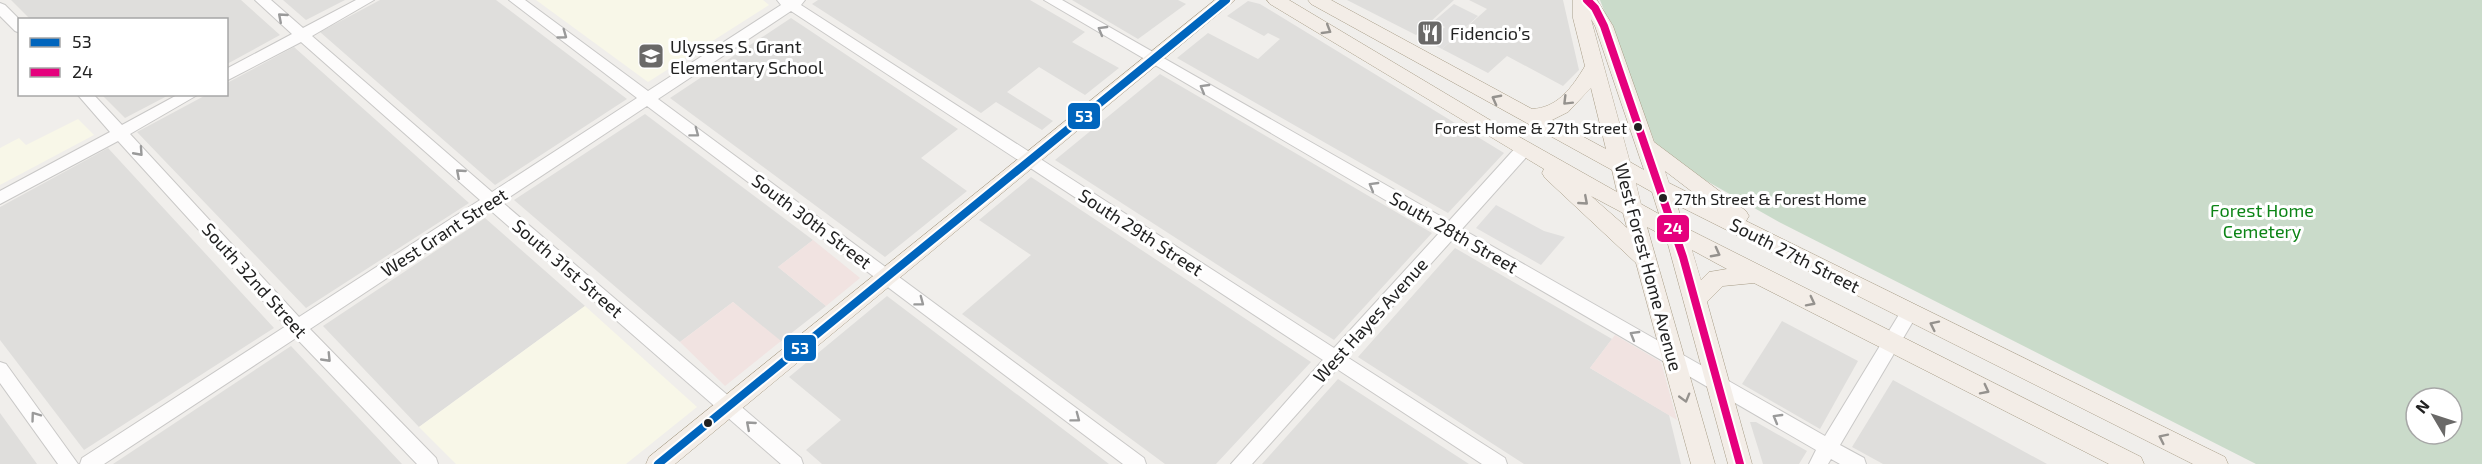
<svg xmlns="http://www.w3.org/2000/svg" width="2482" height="464" font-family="'Exo 2',sans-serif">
	<rect width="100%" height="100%" fill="#f0eeeb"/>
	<g fill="#dfdedc">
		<path d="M 11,0 L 241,0 L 280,35 L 227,64 L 226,20 L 30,19 Z"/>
		<path d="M 283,0 L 345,0 L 306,20 Z"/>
		<path d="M 380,0 L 496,0 L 627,99 L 495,185 L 320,32 Z"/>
		<path d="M 818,0 L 1030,0 L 1085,32 L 1072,42 L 1119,68 L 1085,95 L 1039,67 L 1007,92 L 1053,121 L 1042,130 L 996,102 L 981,113 L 812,4 Z"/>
		<path d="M 1072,0 L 1178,0 L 1186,4 L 1138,39 Z"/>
		<path d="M 1347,0 L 1454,0 L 1416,35 Z"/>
		<path d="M 1469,0 L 1563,0 L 1579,70 L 1563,86 L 1507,56 L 1488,73 L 1442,49 L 1487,9 Z"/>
		<path d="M 1248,1 L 1260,4 L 1504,153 L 1448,213 L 1177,58 L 1208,33 L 1258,59 L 1280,39 L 1268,33 L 1264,36 L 1227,16 Z"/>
		<path d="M 791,18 L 958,129 L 921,158 L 967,191 L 885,257 L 670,98 Z"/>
		<path d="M 294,47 L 469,203 L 306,308 L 137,132 L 206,95 L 226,94 L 227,83 Z"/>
		<path d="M 1160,74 L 1432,233 L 1334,340 L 1055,160 Z"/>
		<path d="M 102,95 L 169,95 L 125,118 Z"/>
		<path d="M 645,114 L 813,240 L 778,267 L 826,306 L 780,342 L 733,302 L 680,342 L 514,200 Z"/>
		<path d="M 108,148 L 274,328 L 84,450 L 0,340 L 0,207 Z"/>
		<path d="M 1031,177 L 1311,362 L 1216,464 L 1165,464 L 962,314 L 1031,255 L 979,220 Z"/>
		<path d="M 485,218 L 585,306 L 419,427 L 323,326 Z"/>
		<path d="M 1455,248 L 1612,339 L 1590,368 L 1669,415 L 1681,464 L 1524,464 L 1358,357 Z"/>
		<path d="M 887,296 L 1109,464 L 822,464 L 806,450 L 841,420 L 789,377 Z"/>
		<path d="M 1782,321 L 1858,361 L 1820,429 L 1742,384 Z"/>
		<path d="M 291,346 L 402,464 L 113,464 Z"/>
		<path d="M 1338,379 L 1469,464 L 1262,464 Z"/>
		<path d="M 1893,380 L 2047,464 L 1883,464 L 1852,447 Z"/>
		<path d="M 0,413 L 37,464 L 0,464 Z"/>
		<path d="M 1750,422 L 1756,422 L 1807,451 L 1799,464 L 1763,464 Z"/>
	</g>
	<g fill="#f1e3e1">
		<path d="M 813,240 L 860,278 L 826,306 L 778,267 Z"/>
		<path d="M 733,302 L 781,341 L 725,386 L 680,342 Z"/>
		<path d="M 1615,335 L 1661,362 L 1677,420 L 1590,368 Z"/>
	</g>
	<g fill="#f8f7e8">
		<path d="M 536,0 L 763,0 L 769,5 L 648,82 Z"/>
		<path d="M 78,119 L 94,135 L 0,185 L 0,148 L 19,138 L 26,145 Z"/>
		<path d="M 585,306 L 697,407 L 626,464 L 456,464 L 419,427 Z"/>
	</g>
	<path fill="#cadbca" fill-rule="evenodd" d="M 1600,0 L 2482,0 L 2482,464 L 2256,464 L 1779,222 L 1666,158 L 1657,148 ZM 2416,398 L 2452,398 L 2452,434 L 2416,434 Z"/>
	<g fill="#e0dfde">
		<path d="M 1454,4 L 1478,16 L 1442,49 L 1428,42 L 1445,27 L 1434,21 Z"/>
		<path d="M 1496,205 L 1544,231 L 1565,237 L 1541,265 L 1476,228 Z"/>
	</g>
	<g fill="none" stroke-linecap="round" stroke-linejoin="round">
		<defs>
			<g id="minor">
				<path d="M 255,0 L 271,0 L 303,28 L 356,0 L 374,0 L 312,36 L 492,192 L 637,98 L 509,0 L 525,0 L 648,91 L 781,5 L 777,0 L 805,0 L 801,5 L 1334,348 L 1440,232 L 1044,0 L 1062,0 L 1449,221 L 1518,145 L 1530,145 L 1532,149 L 1530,153 L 1462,229 L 1825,436 L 1903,308 L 1909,306 L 1915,308 L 1918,313 L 1840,445 L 1864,458 L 1866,464 L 1840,464 L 1831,459 L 1828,464 L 1809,464 L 1816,450 L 1453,239 L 1347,357 L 1505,458 L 1507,464 L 1482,464 L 1337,369 L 1252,464 L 1231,464 L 1323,360 L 791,11 L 658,99 L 1144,458 L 1146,464 L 1123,464 L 647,106 L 502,202 L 801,458 L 803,464 L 781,464 L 490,210 L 310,329 L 436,458 L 438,464 L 417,464 L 296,338 L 104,464 L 80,464 L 82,458 L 286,326 L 118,141 L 0,204 L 0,191 L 110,132 L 77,94 L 93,94 L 122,125 L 179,94 L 199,94 L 130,134 L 299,317 L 480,200 L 301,42 L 226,81 L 226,69 L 292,34 Z"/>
				<path d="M 0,3 L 5,5 L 20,20 L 20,33 L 15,31 L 0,16 Z"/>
				<path d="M 0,362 L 6,364 L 78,464 L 58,464 L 0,383 Z"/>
			</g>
			<g id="major">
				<path d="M 1215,0 L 1235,0 L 675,464 L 646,464 L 649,457 Z"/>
				<path d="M 1267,0 L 1289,0 L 1500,126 L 1617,192 L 1612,170 L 1311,4 L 1308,0 L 1331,0 L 1532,109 C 1556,108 1570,90 1582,71 L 1585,66 L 1573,18 L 1573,0 L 1597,0 L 1613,26 L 1654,142 L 1746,211 L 1749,216 L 1746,221 L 2225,457 L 2228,464 L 2193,464 L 1677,205 L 1684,227 L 2141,457 L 2144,464 L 2109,464 L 1754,283 L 1723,286 L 1707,302 L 1752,464 L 1728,464 L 1666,237 L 1647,227 L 1715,464 L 1691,464 L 1636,263 L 1545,178 L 1542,173 L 1544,169 L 1270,4 ZM 1591,19 L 1595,26 L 1644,170 L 1630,162 ZM 1591,88 L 1606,149 L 1552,120 L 1568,112 ZM 1665,171 L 1703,200 L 1669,183 ZM 1636,183 L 1652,192 L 1659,214 L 1641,204 ZM 1591,196 L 1623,213 L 1627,228 L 1624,225 ZM 1692,250 L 1727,269 L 1709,272 L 1701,280 Z"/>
			</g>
		</defs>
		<use href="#minor" stroke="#c9c8c7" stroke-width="2"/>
		<use href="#major" stroke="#a79c86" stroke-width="1"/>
		<use href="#minor" fill="#fdfcfc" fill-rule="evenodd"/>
		<use href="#major" fill="#f3ede7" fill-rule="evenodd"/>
		<defs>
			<path id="bus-1" d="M 658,464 L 1226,0"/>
			<path id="bus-2" d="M 1587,0 L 1595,8 L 1604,26 L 1683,257 L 1740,464"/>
		</defs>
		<use href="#bus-1" stroke="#fff" stroke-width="12"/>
		<use href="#bus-2" stroke="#fff" stroke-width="12"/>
		<use href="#bus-1" stroke="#0065bd" stroke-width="8"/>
		<use href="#bus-2" stroke="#e5007d" stroke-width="8"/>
	</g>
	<defs><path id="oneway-chevron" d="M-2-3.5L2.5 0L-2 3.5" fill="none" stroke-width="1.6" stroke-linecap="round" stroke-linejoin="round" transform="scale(1.5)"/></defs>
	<g stroke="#9a9a9a">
		<use href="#oneway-chevron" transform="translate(282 17) rotate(-139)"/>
		<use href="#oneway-chevron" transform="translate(1102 30) rotate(-150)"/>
		<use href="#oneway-chevron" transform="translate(563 35) rotate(36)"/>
		<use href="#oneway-chevron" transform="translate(1204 88) rotate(-150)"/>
		<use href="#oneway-chevron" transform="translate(695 133) rotate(37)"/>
		<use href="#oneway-chevron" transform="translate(139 152) rotate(48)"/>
		<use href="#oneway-chevron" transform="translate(460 173) rotate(-139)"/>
		<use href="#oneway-chevron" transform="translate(1373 186) rotate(-150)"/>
		<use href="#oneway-chevron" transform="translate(920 302) rotate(37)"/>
		<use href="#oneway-chevron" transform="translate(1634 335) rotate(-150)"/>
		<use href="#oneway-chevron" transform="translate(327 358) rotate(46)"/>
		<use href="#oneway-chevron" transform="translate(35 416) rotate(-126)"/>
		<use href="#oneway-chevron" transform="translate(1076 418) rotate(37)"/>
		<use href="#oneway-chevron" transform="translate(1777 418) rotate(-150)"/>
		<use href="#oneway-chevron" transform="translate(750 425) rotate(-139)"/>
	</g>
	<g stroke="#95928e">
		<use href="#oneway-chevron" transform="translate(1327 30) rotate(31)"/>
		<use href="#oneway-chevron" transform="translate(1496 99) rotate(-152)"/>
		<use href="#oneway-chevron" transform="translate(1567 101) rotate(135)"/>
		<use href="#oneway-chevron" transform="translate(1584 201) rotate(41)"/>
		<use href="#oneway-chevron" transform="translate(1716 253) rotate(28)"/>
		<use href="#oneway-chevron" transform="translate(1811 302) rotate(27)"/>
		<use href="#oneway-chevron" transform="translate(1934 325) rotate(-154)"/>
		<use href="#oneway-chevron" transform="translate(1985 390) rotate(27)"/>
		<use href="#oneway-chevron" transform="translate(1685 398) rotate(74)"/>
		<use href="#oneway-chevron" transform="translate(2163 438) rotate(-154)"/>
	</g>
	<defs>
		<symbol id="restaurant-square" viewBox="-11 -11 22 22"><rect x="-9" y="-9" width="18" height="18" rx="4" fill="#6a6968" stroke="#fff"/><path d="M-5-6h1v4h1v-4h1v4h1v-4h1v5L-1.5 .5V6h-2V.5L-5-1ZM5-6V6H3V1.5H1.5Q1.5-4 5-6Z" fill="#fff"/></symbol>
		<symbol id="school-square" viewBox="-11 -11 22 22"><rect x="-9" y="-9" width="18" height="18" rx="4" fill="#6a6968" stroke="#fff"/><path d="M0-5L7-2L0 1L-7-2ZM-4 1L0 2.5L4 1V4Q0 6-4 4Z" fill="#fff"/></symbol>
	</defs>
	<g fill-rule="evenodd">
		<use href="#restaurant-square" x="1415" y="18" width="30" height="30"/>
		<use href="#school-square" x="636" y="41" width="30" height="30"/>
	</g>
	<g fill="#222" stroke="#fff" stroke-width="2">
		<circle cx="1638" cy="127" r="5"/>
		<circle cx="1663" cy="198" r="5"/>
		<circle cx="708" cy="423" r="5"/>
	</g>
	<g text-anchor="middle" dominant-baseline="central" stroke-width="6" stroke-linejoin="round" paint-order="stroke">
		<g font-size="16" fill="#222" stroke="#fff" text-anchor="end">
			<text x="1627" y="127">Forest Home &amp; 27th Street</text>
			<text x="1674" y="198" text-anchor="start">27th Street &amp; Forest Home</text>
		</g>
		<g font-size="18" fill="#222" stroke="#fff" text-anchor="start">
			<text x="1450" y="33">Fidencio’s</text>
			<text x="670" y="46">Ulysses S. Grant<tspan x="670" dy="21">Elementary School</tspan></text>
		</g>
		<g font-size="18" fill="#0c8416" stroke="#fff">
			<text x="2262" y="210">Forest Home<tspan x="2262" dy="21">Cemetery</tspan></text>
		</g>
		<g font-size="18" fill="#222" stroke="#fff">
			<text transform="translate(812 221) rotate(37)">South 30th Street</text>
			<text transform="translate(444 232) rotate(-33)">West Grant Street</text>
			<text transform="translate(1141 232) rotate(33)">South 29th Street</text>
			<text transform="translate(1454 232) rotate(30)">South 28th Street</text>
			<text transform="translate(1795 255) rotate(27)">South 27th Street</text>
			<text transform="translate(1649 267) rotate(75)">West Forest Home Avenue</text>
			<text transform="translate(568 268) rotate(41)">South 31st Street</text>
			<text transform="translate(255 280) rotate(48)">South 32nd Street</text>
			<text transform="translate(1370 320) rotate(-48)">West Hayes Avenue</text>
		</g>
	</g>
	<g stroke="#fff" stroke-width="2">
		<rect x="1067" y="102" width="34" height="28" rx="6" fill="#0065bd"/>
		<rect x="1656" y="214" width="34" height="29" rx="6" fill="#e5007d"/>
		<rect x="783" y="334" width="34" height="28" rx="6" fill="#0065bd"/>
	</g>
	<g font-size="16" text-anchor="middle" font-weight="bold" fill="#fff">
		<text x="1084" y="122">53</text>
		<text x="1673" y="234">24</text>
		<text x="800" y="354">53</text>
	</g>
	<rect x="18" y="18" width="210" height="78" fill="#ffffff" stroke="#a7a7a7" stroke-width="1.5"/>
	<rect x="30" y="38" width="30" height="9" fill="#0065bd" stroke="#a7a7a7" stroke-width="1.5"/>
	<text x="72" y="48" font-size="18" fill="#222222">53</text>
	<rect x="30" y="68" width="30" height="9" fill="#e5007d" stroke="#a7a7a7" stroke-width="1.5"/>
	<text x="72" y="78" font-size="18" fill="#222222">24</text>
	<g transform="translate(2434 416) rotate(309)"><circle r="28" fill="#ffffff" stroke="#a7a7a7" stroke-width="1.5"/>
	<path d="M0-4.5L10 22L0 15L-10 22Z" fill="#6a6968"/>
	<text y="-9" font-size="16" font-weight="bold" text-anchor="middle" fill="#222222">N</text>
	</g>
</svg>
